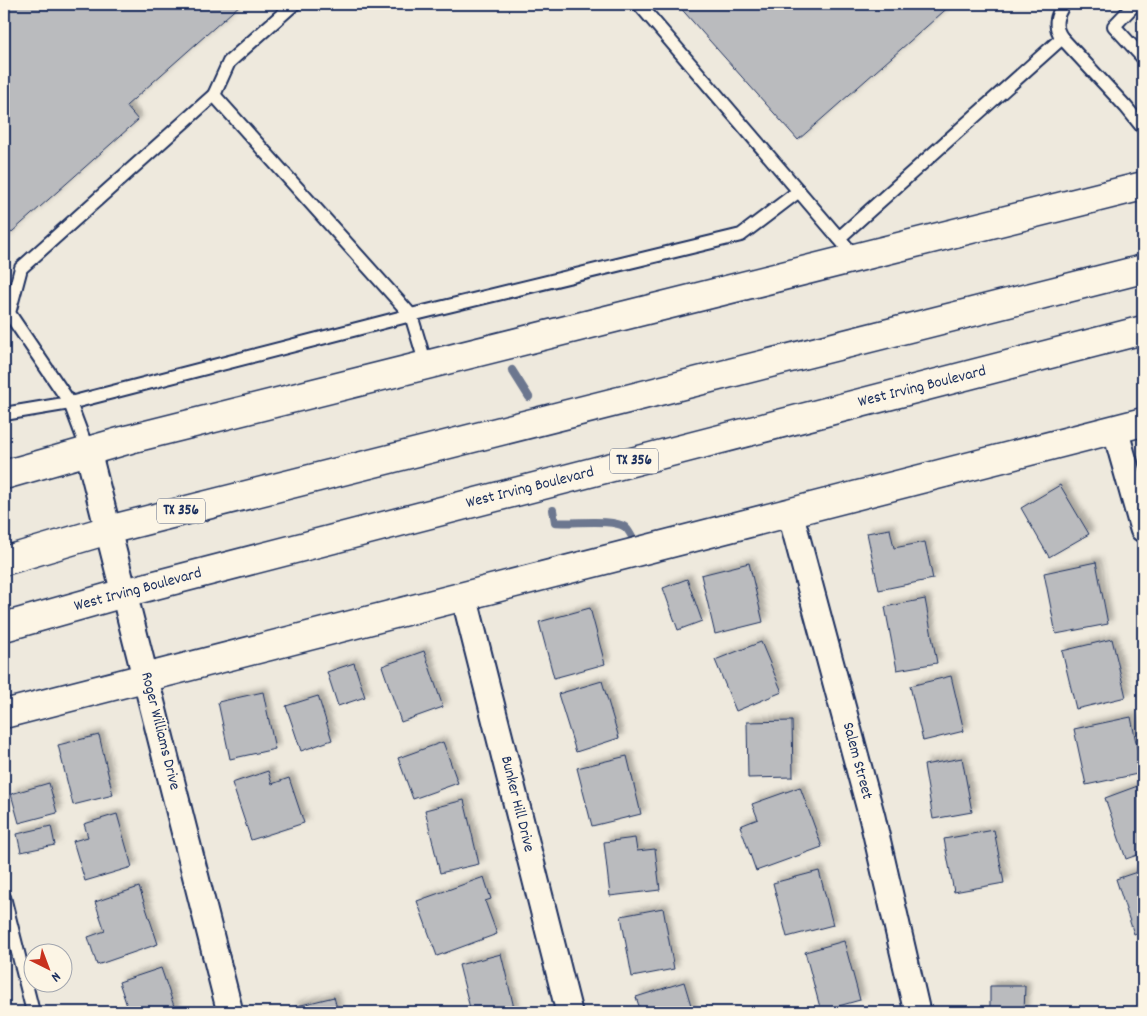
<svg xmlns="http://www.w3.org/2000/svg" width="1147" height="1016" font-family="Dekko,sans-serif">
	<defs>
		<filter id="shadow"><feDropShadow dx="4.5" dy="-4.5" stdDeviation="2.5" flood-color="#0004"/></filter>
	</defs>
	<rect width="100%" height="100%" fill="#eee9dd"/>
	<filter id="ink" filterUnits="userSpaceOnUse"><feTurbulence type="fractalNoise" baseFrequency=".02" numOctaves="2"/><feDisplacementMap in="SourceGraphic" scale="10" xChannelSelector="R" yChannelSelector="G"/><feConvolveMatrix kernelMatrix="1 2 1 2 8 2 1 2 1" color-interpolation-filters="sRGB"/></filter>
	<g filter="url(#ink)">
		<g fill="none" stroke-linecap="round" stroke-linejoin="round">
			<g stroke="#6c778f" stroke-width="8">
				<path d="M 512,370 L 529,397"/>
				<path d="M 553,510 L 555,522 C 572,524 613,518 625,527 C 630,531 634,541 637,547"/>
			</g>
		</g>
		<g fill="#babbbe" stroke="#1b2f5e" filter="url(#shadow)">
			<path d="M 4,4 L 241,4 L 126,106 L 138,120 L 4,239 Z"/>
			<path d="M 677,4 L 952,4 L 798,140 Z"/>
			<path d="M 1143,12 L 1143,28 L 1136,19 Z"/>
			<path d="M 1060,485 L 1089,534 L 1049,557 L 1021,508 Z"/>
			<path d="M 890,529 L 894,548 L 925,542 L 933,579 L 879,590 L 867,533 Z"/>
			<path d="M 1096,562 L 1108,624 L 1056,634 L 1044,573 Z"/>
			<path d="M 749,563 L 763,622 L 715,634 L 701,575 Z"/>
			<path d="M 687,579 L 702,621 L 678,630 L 663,588 Z"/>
			<path d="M 925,599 L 937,663 L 897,670 L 885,607 Z"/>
			<path d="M 590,608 L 605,664 L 554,678 L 539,622 Z"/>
			<path d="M 1112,639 L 1126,697 L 1076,709 L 1062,651 Z"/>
			<path d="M 761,642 L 782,692 L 736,711 L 715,660 Z"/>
			<path d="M 424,651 L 443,707 L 401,722 L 382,666 Z"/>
			<path d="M 354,663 L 365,697 L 338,706 L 327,672 Z"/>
			<path d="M 951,676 L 964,731 L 923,741 L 910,686 Z"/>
			<path d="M 602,681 L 619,738 L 576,752 L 558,694 Z"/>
			<path d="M 263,692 L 275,749 L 230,759 L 218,702 Z"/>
			<path d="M 318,696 L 332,740 L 301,751 L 286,706 Z"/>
			<path d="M 1131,717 L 1142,773 L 1086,785 L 1074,729 Z"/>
			<path d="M 792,721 L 793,777 L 748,778 L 747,722 Z"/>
			<path d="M 99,735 L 113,795 L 73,805 L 58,745 Z"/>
			<path d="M 443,742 L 458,783 L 413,799 L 398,758 Z"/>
			<path d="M 627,756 L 641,814 L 592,826 L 577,768 Z"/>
			<path d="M 962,758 L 972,812 L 933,819 L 924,765 Z"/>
			<path d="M 268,771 L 272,784 L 289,778 L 304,823 L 251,840 L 232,783 Z"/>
			<path d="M 49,783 L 57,813 L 19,823 L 11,794 Z"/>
			<path d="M 1143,784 L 1143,853 L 1126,859 L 1105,798 Z"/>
			<path d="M 800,787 L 822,847 L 756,871 L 740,826 L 758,819 L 752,804 Z"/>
			<path d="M 464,800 L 479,864 L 440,873 L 425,810 Z"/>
			<path d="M 117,814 L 132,867 L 85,881 L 73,841 L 88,837 L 84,824 Z"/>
			<path d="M 51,826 L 55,845 L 21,852 L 17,834 Z"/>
			<path d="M 994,830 L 1004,883 L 954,892 L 944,839 Z"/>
			<path d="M 635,838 L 637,851 L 655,849 L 660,890 L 610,896 L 604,842 Z"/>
			<path d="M 1143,870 L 1143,931 L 1134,934 L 1116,879 Z"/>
			<path d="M 819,871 L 833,925 L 787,937 L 773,883 Z"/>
			<path d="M 484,877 L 491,899 L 485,901 L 497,934 L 437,956 L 417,901 Z"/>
			<path d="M 139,887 L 158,944 L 97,965 L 88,937 L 105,931 L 95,902 Z"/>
			<path d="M 663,908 L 674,969 L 632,977 L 621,916 Z"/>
			<path d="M 844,941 L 860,1000 L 821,1011 L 805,952 Z"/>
			<path d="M 501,954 L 515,1012 L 471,1012 L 459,965 Z"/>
			<path d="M 161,968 L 176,1012 L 129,1012 L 119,982 Z"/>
			<path d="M 684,982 L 693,1012 L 641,1012 L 636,997 Z"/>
			<path d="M 990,986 L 1025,986 L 1024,1012 L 990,1012 Z"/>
			<path d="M 334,997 L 338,1012 L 295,1012 L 293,1007 Z"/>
		</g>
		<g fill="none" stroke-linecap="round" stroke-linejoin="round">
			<defs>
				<g id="lane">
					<path d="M 639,4 L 856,258"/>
					<path d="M 1135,4 L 1114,26 L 1143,58"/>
					<path d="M 1062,38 C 1053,26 1056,16 1064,4"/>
					<path d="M 214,95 L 229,62 L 294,4"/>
					<path d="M 839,238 L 1062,38 L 1126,107 L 1143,128"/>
					<path d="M 4,414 L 70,403 L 411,315 L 741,235 L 799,191"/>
					<path d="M 88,451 L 70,403 L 9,313 L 21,268 L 214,95 L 411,315 L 426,365"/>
					<path d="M 4,897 L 33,1012"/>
				</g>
				<g id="street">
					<path d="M 1115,429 L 1143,529"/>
					<path d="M 88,451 L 230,1012"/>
					<path d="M 790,512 L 872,817 L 917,1012"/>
					<path d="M 464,596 L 569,1012"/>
				</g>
				<g id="secondary">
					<path d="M 4,475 L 130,439 L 1143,186"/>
					<path d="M 4,714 L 1143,422"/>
				</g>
				<g id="primary">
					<path d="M 4,561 L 108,530 L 1143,269"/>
					<path d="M 4,627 L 124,593 L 1143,330"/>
				</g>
			</defs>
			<use href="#lane" stroke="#1b2f5e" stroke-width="16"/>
			<use href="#street" stroke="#1b2f5e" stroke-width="29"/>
			<use href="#secondary" stroke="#1b2f5e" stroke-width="31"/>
			<use href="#primary" stroke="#1b2f5e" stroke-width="31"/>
			<use href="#lane" stroke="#fcf5e5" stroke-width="12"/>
			<use href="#street" stroke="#fcf5e5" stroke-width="25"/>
			<use href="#secondary" stroke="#fcf5e5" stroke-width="28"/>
			<use href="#primary" stroke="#fcf5e5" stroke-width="28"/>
		</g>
	</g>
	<g text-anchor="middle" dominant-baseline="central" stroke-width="4" stroke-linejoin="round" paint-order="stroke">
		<g fill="#fcf5e5" stroke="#5e6a86" stroke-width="1">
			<rect x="610" y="448.5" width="48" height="25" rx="4"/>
			<rect x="157" y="498.5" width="48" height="25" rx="4"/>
		</g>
		<g font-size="15" font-weight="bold" fill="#1b2f5e">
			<text x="634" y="461">TX 356</text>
			<text x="181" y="511">TX 356</text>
		</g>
		<g font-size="16" fill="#1b2f5e" stroke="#fcf5e5">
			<text transform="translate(922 387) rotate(-14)">West Irving Boulevard</text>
			<text transform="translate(530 488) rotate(-14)">West Irving Boulevard</text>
			<text transform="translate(138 590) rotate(-15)">West Irving Boulevard</text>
			<text transform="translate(160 731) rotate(76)">Roger Williams Drive</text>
			<text transform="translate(857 761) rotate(75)">Salem Street</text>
			<text transform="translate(517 804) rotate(76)">Bunker Hill Drive</text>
		</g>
	</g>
	<rect width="1147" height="1016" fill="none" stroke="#fcf5e5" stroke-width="20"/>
	<rect x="10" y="10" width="1127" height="996" fill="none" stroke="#1b2f5e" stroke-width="2" filter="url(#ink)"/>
	<g transform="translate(48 968) rotate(138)"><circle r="24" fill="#fcf5e5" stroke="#a2a6af"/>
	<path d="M0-4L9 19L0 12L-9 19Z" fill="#c8321e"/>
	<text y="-8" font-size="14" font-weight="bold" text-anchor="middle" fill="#1b2f5e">N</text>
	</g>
</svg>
